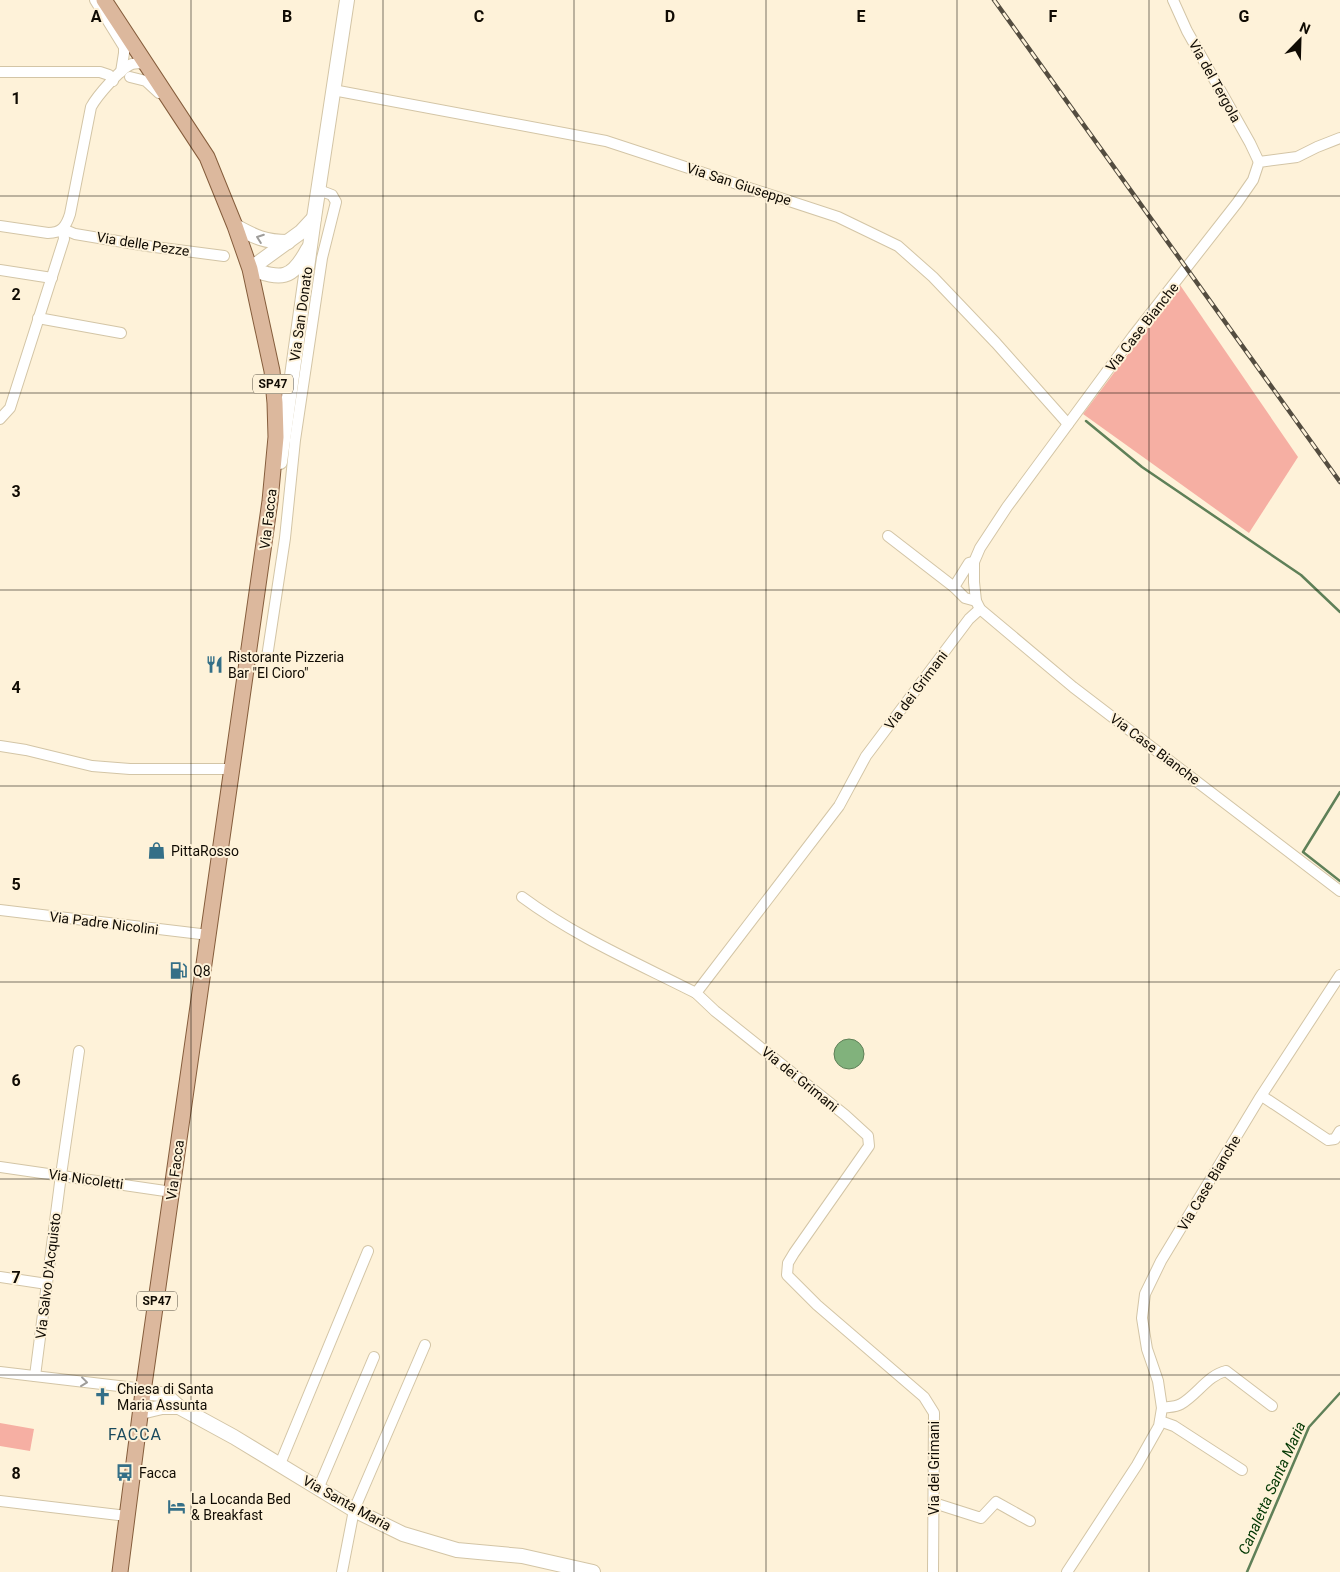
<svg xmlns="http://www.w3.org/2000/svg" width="1340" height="1572" font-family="Roboto,sans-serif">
	<rect width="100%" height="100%" fill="#fef2d9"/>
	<g fill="#f6afa3">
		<path d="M 1180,285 L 1298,457 L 1249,533 L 1083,414 Z"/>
		<path d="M 0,1423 L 34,1429 L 30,1451 L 0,1446 Z"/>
	</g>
	<circle fill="#81b27c" stroke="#5f8058" cx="849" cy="1054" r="15"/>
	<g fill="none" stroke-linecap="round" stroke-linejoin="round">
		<g stroke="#5f8058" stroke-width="2.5">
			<path d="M 1086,421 L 1142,467 L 1301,575 L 1340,612"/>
			<path d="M 1340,792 L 1303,852 L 1340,881"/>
			<path d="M 1247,1572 L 1309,1427 L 1340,1393"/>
		</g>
		<defs>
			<g id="street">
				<path d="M 95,0 L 124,47 L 124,53 L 121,72"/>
				<path d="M 1173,0 L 1187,31 L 1250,143 L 1259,162"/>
				<path d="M 0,72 L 100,72 L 109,75 L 113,81"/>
				<path d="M 130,77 L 146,81 L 159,93"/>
				<path d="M 333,90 L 606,141 L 838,217 L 898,246 L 933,277 L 996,343 L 1068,424"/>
				<path d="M 1340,138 L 1317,147 L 1297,157 L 1259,162 L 1253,180 L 1237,203 L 1133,336 L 1007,507 L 980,548 L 974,562 L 974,582 L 976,601 L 980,609 L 1073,687 L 1340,891"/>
				<path d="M 0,226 L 48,233 C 61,233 66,227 70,214 L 91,107 C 97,96 121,68 132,64 C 136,63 140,63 144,64"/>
				<path d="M 63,229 L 75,234 L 147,246 L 224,256"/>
				<path d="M 0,270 L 52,278"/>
				<path d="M 38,318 L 121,333"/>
				<path d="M 0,419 L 10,408 L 64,239 L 63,229"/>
				<path d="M 888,536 L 954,587"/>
				<path d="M 974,562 L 969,563 L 954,587 L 965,598 L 976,601"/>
				<path d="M 267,657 L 285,538 L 295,440 L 322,258 L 336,202 L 332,195 L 319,190"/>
				<path d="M 0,746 L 26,750 L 92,766 L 130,769 L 233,769"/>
				<path d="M 522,897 C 576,937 637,963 696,993"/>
				<path d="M 0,910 L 209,935"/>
				<path d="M 1262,1096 L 1328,1140 L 1335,1139 L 1340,1131"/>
				<path d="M 0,1167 L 172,1192"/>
				<path d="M 0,1277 L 47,1284"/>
				<path d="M 0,1372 L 144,1389"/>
				<path d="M 35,1376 L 61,1175 L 79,1051"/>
				<path d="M 1162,1408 C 1168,1407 1176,1407 1181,1404 C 1197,1395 1208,1375 1226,1371 L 1272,1406"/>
				<path d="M 1160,1421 L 1174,1426 L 1242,1470"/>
				<path d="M 280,1464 L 368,1251"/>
				<path d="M 318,1489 L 374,1357"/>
				<path d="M 0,1501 L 127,1516"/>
				<path d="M 934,1503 L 981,1518 L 996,1502 L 1030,1521"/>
				<path d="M 342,1572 L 354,1510 L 425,1345"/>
				<path d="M 933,1572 L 934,1413 L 924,1397 L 817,1305 L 787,1275 L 788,1263 L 794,1253 L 869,1146 L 868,1136 L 845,1115 L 715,1011 L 696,993 L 839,806 L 866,756 L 969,619 L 980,609"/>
				<path d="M 1067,1572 L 1137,1465 L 1159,1426 L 1162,1408 L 1158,1381 L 1147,1349 L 1142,1318 L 1145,1294 L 1161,1261 L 1259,1099 L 1340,975"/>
			</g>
			<g id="secondary">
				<path d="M 235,226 C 255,237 265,242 288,242"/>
				<path d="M 250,269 L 301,232 L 314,218"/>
				<path d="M 250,269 C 282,279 291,281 308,249"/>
				<path d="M 280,462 L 314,218 L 347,0"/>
				<path d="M 143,1392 L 160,1394 L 169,1398 L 179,1407 L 234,1437 L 354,1510 L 403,1534 L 457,1550 L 522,1556 L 593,1572"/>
				<path d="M 141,1412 L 162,1407 L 179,1407"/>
			</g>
			<path id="primary" d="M 104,0 L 207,157 L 235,226 L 250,269 L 272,371 L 275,403 L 276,437 L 270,501 L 143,1392 L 120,1572"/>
		</defs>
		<use href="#street" stroke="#d3c5a6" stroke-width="12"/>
		<use href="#secondary" stroke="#d3c5a6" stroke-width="16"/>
		<use href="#primary" stroke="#855d3c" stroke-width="17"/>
		<use href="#street" stroke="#fff" stroke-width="10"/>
		<use href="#secondary" stroke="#fff" stroke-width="14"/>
		<use href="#primary" stroke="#dcb89d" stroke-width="15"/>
		<defs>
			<path id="rail" d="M 994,0 L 1340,482"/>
		</defs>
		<use href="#rail" stroke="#544d40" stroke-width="4.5"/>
		<use href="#rail" stroke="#fef2d9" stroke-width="2.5" stroke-dasharray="8" stroke-linecap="butt"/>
	</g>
	<defs><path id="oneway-chevron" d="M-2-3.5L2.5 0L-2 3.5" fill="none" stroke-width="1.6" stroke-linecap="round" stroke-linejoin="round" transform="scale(1.25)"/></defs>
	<g stroke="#9f9d9a">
		<use href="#oneway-chevron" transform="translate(260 238) rotate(-160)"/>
		<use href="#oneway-chevron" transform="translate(84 1382) rotate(7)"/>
	</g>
	<path fill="none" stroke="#100b03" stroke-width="1" stroke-opacity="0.55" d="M 191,0 L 191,1572M 383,0 L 383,1572M 574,0 L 574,1572M 766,0 L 766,1572M 957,0 L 957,1572M 1149,0 L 1149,1572M 0,196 L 1340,196M 0,393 L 1340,393M 0,590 L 1340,590M 0,786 L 1340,786M 0,982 L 1340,982M 0,1179 L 1340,1179M 0,1375 L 1340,1375"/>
	<defs>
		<symbol id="restaurant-bare" viewBox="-9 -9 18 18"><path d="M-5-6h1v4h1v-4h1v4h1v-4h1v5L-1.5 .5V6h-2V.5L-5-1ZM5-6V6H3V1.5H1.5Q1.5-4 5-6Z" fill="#346f87" stroke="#fef2d9" stroke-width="2.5" paint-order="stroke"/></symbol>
		<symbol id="shop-bare" viewBox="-9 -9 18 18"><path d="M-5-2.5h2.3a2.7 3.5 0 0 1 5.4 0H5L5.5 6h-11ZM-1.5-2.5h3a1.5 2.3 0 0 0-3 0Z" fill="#346f87" stroke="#fef2d9" stroke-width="2.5" paint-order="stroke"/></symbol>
		<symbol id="fuel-bare" viewBox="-9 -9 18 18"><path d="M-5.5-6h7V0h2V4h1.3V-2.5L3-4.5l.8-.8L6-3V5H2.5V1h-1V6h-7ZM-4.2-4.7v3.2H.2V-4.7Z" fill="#346f87" stroke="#fef2d9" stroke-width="2.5" paint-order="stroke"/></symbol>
		<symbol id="church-bare" viewBox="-9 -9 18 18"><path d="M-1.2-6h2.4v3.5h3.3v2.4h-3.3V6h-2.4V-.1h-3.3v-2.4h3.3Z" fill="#346f87" stroke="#fef2d9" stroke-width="2.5" paint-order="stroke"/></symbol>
		<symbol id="bus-bare" viewBox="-9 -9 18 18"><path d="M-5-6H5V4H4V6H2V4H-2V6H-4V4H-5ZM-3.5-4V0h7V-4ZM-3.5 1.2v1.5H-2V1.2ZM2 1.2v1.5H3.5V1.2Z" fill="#346f87" stroke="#fef2d9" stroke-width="2.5" paint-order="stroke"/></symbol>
		<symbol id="hotel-bare" viewBox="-9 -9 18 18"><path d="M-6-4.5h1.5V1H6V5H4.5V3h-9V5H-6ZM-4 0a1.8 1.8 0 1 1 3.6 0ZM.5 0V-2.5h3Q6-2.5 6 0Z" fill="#346f87" stroke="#fef2d9" stroke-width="2.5" paint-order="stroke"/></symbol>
	</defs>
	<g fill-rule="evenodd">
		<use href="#restaurant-bare" x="202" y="652" width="25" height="25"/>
		<use href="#shop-bare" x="144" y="838" width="25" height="25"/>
		<use href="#fuel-bare" x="166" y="958" width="25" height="25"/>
		<use href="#church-bare" x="90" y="1384" width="25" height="25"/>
		<use href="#bus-bare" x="112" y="1460" width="25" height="25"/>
		<use href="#hotel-bare" x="164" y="1494" width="25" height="25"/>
	</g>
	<g text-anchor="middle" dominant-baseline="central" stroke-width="4" stroke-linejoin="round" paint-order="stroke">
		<g fill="#fef2d9" stroke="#575043" stroke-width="1">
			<rect x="253" y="374.5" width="40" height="19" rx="4"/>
			<rect x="137" y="1291.5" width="40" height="19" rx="4"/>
		</g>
		<g font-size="12" font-weight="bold" fill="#100b03">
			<text x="273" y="384">SP47</text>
			<text x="157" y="1301">SP47</text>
		</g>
		<g font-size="14" fill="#100b03" stroke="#fef2d9">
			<text transform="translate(1215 81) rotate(61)">Via del Tergola</text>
			<text transform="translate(739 184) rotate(18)">Via San Giuseppe</text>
			<text transform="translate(143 244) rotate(9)">Via delle Pezze</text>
			<text transform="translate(301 314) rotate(-82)">Via San Donato</text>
			<text transform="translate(1142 327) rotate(-52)">Via Case Bianche</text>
			<text transform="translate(268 519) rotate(-83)">Via Facca</text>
			<text transform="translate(916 690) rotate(-53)">Via dei Grimani</text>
			<text transform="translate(1155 749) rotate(37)">Via Case Bianche</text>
			<text transform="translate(104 923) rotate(7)">Via Padre Nicolini</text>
			<text transform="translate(800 1079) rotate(39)">Via dei Grimani</text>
			<text transform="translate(175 1170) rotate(-82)">Via Facca</text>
			<text transform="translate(86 1179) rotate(8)">Via Nicoletti</text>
			<text transform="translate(1209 1183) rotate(-59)">Via Case Bianche</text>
			<text transform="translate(48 1276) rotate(-83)">Via Salvo D'Acquisto</text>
			<text transform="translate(934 1468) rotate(-90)">Via dei Grimani</text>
			<text transform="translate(347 1503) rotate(29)">Via Santa Maria</text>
		</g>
		<g font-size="14" fill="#100b03" stroke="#fef2d9" text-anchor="start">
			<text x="228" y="657">Ristorante Pizzeria<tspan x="228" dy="16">Bar "El Cioro"</tspan></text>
			<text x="171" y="851">PittaRosso</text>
			<text x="193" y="971">Q8</text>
			<text x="117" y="1389">Chiesa di Santa<tspan x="117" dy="16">Maria Assunta</tspan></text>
			<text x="139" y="1473">Facca</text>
			<text x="191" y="1499">La Locanda Bed<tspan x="191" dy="16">&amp; Breakfast</tspan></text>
		</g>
		<g font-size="15" font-style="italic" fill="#003600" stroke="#fef2d9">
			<text transform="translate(1272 1488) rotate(-66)">Canaletta Santa Maria</text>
		</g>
		<g font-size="16" letter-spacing="1" fill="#1a4a5d" stroke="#fef2d9">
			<text x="135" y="1434">FACCA</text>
		</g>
	</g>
	<g font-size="16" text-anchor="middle" font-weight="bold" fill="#100b03" stroke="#fef2d9" stroke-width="4" stroke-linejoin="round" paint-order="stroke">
		<text x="96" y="22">A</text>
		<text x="287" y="22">B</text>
		<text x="479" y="22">C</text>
		<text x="670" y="22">D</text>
		<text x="861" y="22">E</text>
		<text x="1053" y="22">F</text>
		<text x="1244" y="22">G</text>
		<text x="16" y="104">1</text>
		<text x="16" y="300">2</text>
		<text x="16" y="497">3</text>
		<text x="16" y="693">4</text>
		<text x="16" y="890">5</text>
		<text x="16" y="1086">6</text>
		<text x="16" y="1283">7</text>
		<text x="16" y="1479">8</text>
	</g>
	<g transform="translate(1300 40) rotate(23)" stroke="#fef2d9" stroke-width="4" paint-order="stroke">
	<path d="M0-4L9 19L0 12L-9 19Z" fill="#100b03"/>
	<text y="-8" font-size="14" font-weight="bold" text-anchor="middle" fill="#100b03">N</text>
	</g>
</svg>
